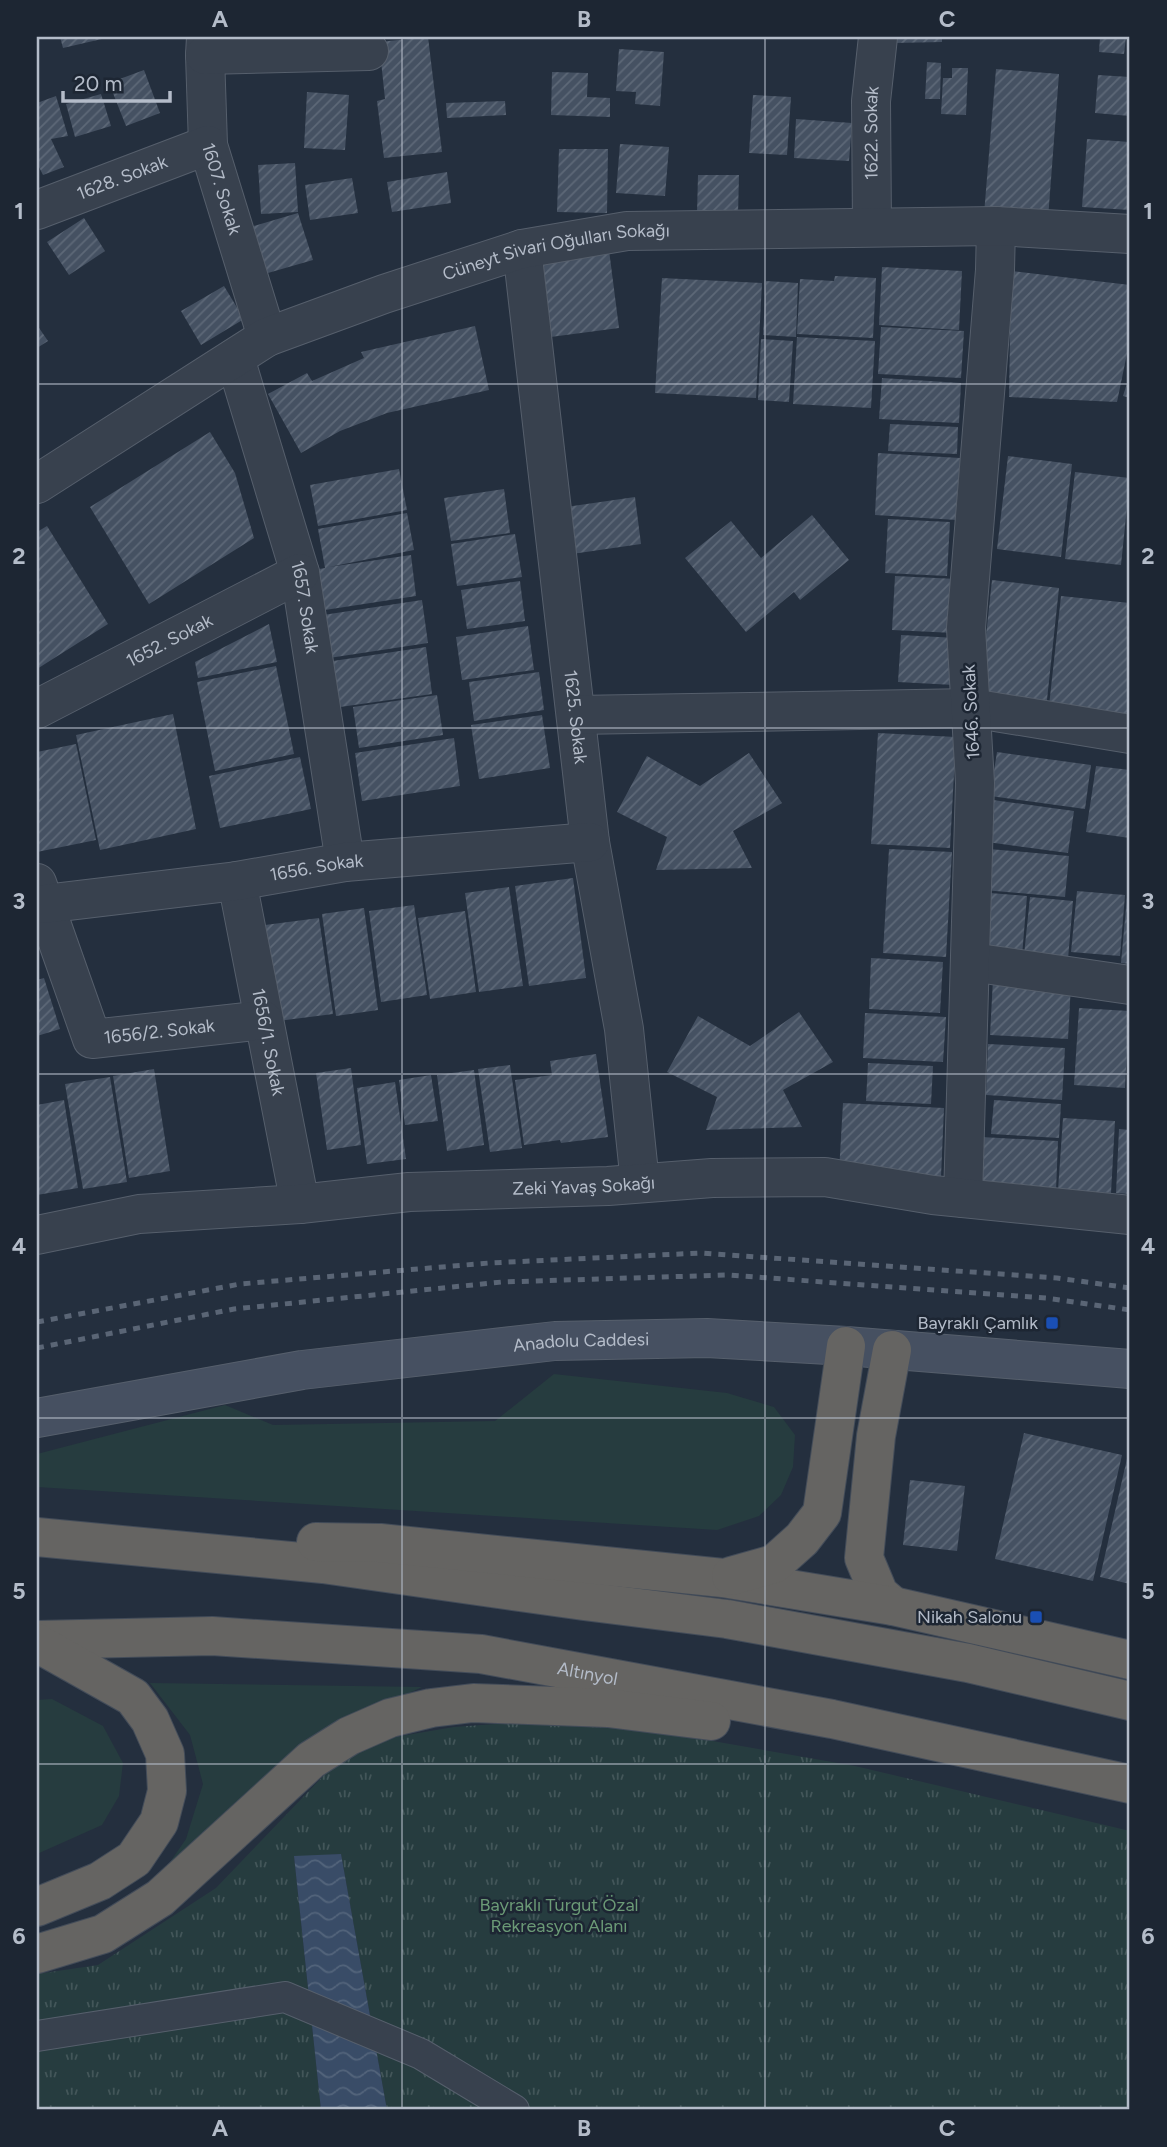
<svg xmlns="http://www.w3.org/2000/svg" width="1167" height="2147" font-family="Figtree,sans-serif">
	<defs>
		<pattern id="park-tufts" width="24" height="20" patternUnits="userSpaceOnUse" patternTransform="scale(1.75)"><rect width="24" height="20" fill="#263c3f"/><path d="M3 7l-1-3M5 7V3M7 7l1-3M15 17l-1-3M17 17v-4M19 17l1-3" fill="none" stroke="#435659"/></pattern>
		<pattern id="water-waves" width="16" height="10" patternUnits="userSpaceOnUse" patternTransform="scale(1.75)"><rect width="16" height="10" fill="#394c67"/><path d="M0 5q4-4 8 0t8 0" fill="none" stroke="#53647b"/></pattern>
		<pattern id="building-hatch" width="6" height="6" patternUnits="userSpaceOnUse" patternTransform="scale(1.75)"><rect width="6" height="6" fill="#455162"/><path d="M-1 1l2-2M0 6l6-6M5 7l2-2" fill="none" stroke="#5d6877"/></pattern>
	</defs>
	<rect width="100%" height="100%" fill="#242f3e"/>
	<g fill="#263c3f">
		<path d="M 554,1374 L 727,1393 L 774,1407 L 795,1435 L 793,1467 L 781,1495 L 759,1516 L 717,1530 L 37,1487 L 37,1454 L 225,1405 L 273,1425 L 495,1421 Z"/>
		<path d="M 150,1683 L 422,1687 L 327,1732 L 150,1891 L 186,1839 L 203,1784 L 190,1735 Z"/>
		<path d="M 52,1699 L 103,1726 L 123,1763 L 119,1796 L 102,1825 L 37,1854 L 37,1700 Z"/>
	</g>
	<path fill="url(#park-tufts)" d="M 581,1718 L 855,1766 L 1130,1831 L 1130,2110 L 387,2110 L 341,1854 L 294,1857 L 321,2110 L 37,2110 L 37,1974 L 98,1965 L 216,1888 L 354,1744 L 454,1727 Z"/>
	<path fill="url(#water-waves)" d="M 341,1854 L 387,2110 L 321,2110 L 294,1856 Z"/>
	<g fill="url(#building-hatch)">
		<path d="M 60,37 L 106,37 L 106,38 L 63,48 Z"/>
		<path d="M 428,37 L 442,152 L 384,158 L 377,101 L 385,99 L 379,42 Z"/>
		<path d="M 894,37 L 942,37 L 942,42 L 894,43 Z"/>
		<path d="M 1100,37 L 1126,37 L 1124,54 L 1099,52 Z"/>
		<path d="M 619,49 L 664,52 L 660,106 L 635,104 L 636,92 L 616,91 Z"/>
		<path d="M 927,62 L 941,63 L 940,99 L 925,99 Z"/>
		<path d="M 952,68 L 968,68 L 966,115 L 941,114 L 943,78 L 952,78 Z"/>
		<path d="M 996,69 L 1059,74 L 1048,219 L 984,214 Z"/>
		<path d="M 144,70 L 160,113 L 126,126 L 109,83 Z"/>
		<path d="M 552,72 L 588,73 L 587,97 L 610,98 L 610,117 L 551,115 Z"/>
		<path d="M 1098,75 L 1130,77 L 1130,116 L 1095,113 Z"/>
		<path d="M 307,92 L 349,95 L 345,150 L 304,148 Z"/>
		<path d="M 101,94 L 111,126 L 75,137 L 66,104 Z"/>
		<path d="M 753,95 L 791,97 L 787,155 L 749,153 Z"/>
		<path d="M 56,96 L 68,136 L 51,139 L 64,167 L 43,175 L 37,163 L 37,103 Z"/>
		<path d="M 505,101 L 506,115 L 447,118 L 446,103 Z"/>
		<path d="M 796,119 L 852,123 L 849,161 L 794,158 Z"/>
		<path d="M 1087,139 L 1130,142 L 1130,210 L 1082,207 Z"/>
		<path d="M 620,144 L 669,147 L 665,196 L 616,193 Z"/>
		<path d="M 559,149 L 608,149 L 607,213 L 557,212 Z"/>
		<path d="M 295,163 L 298,212 L 261,214 L 258,165 Z"/>
		<path d="M 447,172 L 451,203 L 392,212 L 387,182 Z"/>
		<path d="M 698,175 L 739,175 L 738,214 L 697,213 Z"/>
		<path d="M 352,178 L 358,213 L 310,220 L 305,185 Z"/>
		<path d="M 298,213 L 313,260 L 261,275 L 247,228 Z"/>
		<path d="M 84,218 L 105,251 L 69,275 L 47,242 Z"/>
		<path d="M 609,250 L 619,328 L 543,338 L 532,260 Z"/>
		<path d="M 882,267 L 962,271 L 959,330 L 879,325 Z"/>
		<path d="M 1011,271 L 1130,285 L 1130,339 L 1117,402 L 1009,397 Z"/>
		<path d="M 835,276 L 876,278 L 873,338 L 797,334 L 800,279 L 834,281 Z"/>
		<path d="M 662,278 L 762,283 L 756,398 L 655,393 Z"/>
		<path d="M 766,281 L 798,283 L 796,337 L 763,335 Z"/>
		<path d="M 224,286 L 244,319 L 201,345 L 181,311 Z"/>
		<path d="M 37,325 L 48,341 L 37,348 Z"/>
		<path d="M 475,326 L 489,390 L 387,413 L 340,431 L 301,453 L 268,394 L 307,373 L 312,381 L 364,358 L 361,352 Z"/>
		<path d="M 881,327 L 964,331 L 961,378 L 878,374 Z"/>
		<path d="M 797,337 L 875,341 L 871,408 L 793,404 Z"/>
		<path d="M 761,339 L 793,341 L 789,402 L 758,400 Z"/>
		<path d="M 1130,374 L 1130,398 L 1123,396 Z"/>
		<path d="M 882,378 L 961,383 L 959,423 L 879,419 Z"/>
		<path d="M 890,424 L 958,427 L 957,454 L 888,451 Z"/>
		<path d="M 210,432 L 235,473 L 254,538 L 149,604 L 90,507 Z"/>
		<path d="M 878,453 L 960,458 L 957,520 L 875,515 Z"/>
		<path d="M 1008,456 L 1072,464 L 1061,557 L 997,549 Z"/>
		<path d="M 399,469 L 407,510 L 318,526 L 310,485 Z"/>
		<path d="M 1075,472 L 1130,478 L 1121,565 L 1065,559 Z"/>
		<path d="M 504,489 L 510,533 L 451,541 L 444,498 Z"/>
		<path d="M 635,497 L 641,544 L 565,555 L 559,508 Z"/>
		<path d="M 407,513 L 414,550 L 329,567 L 411,555 L 416,596 L 325,610 L 319,569 L 325,568 L 318,529 Z"/>
		<path d="M 812,515 L 849,560 L 800,600 L 794,592 L 746,632 L 685,558 L 731,521 L 761,558 Z"/>
		<path d="M 888,519 L 950,522 L 947,576 L 885,573 Z"/>
		<path d="M 47,526 L 108,624 L 37,669 L 37,532 Z"/>
		<path d="M 515,534 L 522,577 L 457,586 L 451,544 Z"/>
		<path d="M 895,576 L 957,579 L 954,633 L 892,630 Z"/>
		<path d="M 992,580 L 1059,588 L 1046,709 L 979,701 Z"/>
		<path d="M 520,581 L 525,621 L 467,629 L 461,590 Z"/>
		<path d="M 1061,596 L 1130,603 L 1130,714 L 1049,706 Z"/>
		<path d="M 422,600 L 428,643 L 329,658 L 323,615 Z"/>
		<path d="M 269,624 L 277,662 L 198,678 L 195,662 Z"/>
		<path d="M 528,626 L 534,670 L 462,680 L 456,637 Z"/>
		<path d="M 901,635 L 957,638 L 954,685 L 898,682 Z"/>
		<path d="M 426,647 L 432,694 L 340,707 L 333,661 Z"/>
		<path d="M 276,666 L 294,754 L 215,771 L 197,682 Z"/>
		<path d="M 539,672 L 544,710 L 474,721 L 469,682 Z"/>
		<path d="M 437,695 L 443,735 L 359,748 L 353,707 Z"/>
		<path d="M 173,714 L 196,829 L 100,850 L 76,735 Z"/>
		<path d="M 542,715 L 550,768 L 479,779 L 471,725 Z"/>
		<path d="M 878,733 L 956,737 L 950,848 L 871,844 Z"/>
		<path d="M 454,738 L 460,786 L 362,801 L 355,753 Z"/>
		<path d="M 76,744 L 96,840 L 37,852 L 37,752 Z"/>
		<path d="M 997,752 L 1091,765 L 1085,809 L 990,796 Z"/>
		<path d="M 749,753 L 782,803 L 733,831 L 752,868 L 656,870 L 667,837 L 617,812 L 647,756 L 700,786 Z"/>
		<path d="M 300,757 L 311,809 L 220,828 L 209,776 Z"/>
		<path d="M 1096,766 L 1130,770 L 1130,838 L 1086,832 Z"/>
		<path d="M 993,800 L 1074,811 L 1068,853 L 987,842 Z"/>
		<path d="M 889,849 L 952,852 L 946,957 L 883,953 Z"/>
		<path d="M 989,849 L 1069,856 L 1065,897 L 984,890 Z"/>
		<path d="M 573,878 L 586,978 L 529,986 L 515,886 Z"/>
		<path d="M 509,887 L 523,986 L 479,992 L 465,893 Z"/>
		<path d="M 1077,891 L 1125,895 L 1120,956 L 1071,952 Z"/>
		<path d="M 990,893 L 1027,896 L 1022,956 L 984,952 Z"/>
		<path d="M 1030,897 L 1073,901 L 1068,959 L 1024,955 Z"/>
		<path d="M 1127,897 L 1130,897 L 1130,964 L 1121,963 Z"/>
		<path d="M 414,905 L 427,995 L 381,1002 L 369,911 Z"/>
		<path d="M 364,908 L 378,1010 L 336,1016 L 322,914 Z"/>
		<path d="M 465,911 L 476,992 L 430,999 L 418,918 Z"/>
		<path d="M 319,918 L 333,1014 L 278,1021 L 265,925 Z"/>
		<path d="M 871,958 L 943,962 L 940,1013 L 869,1009 Z"/>
		<path d="M 44,978 L 60,1029 L 37,1036 L 37,980 Z"/>
		<path d="M 993,979 L 1071,984 L 1068,1039 L 990,1035 Z"/>
		<path d="M 1079,1008 L 1129,1011 L 1125,1088 L 1074,1085 Z"/>
		<path d="M 799,1012 L 833,1062 L 783,1090 L 802,1127 L 706,1130 L 717,1097 L 667,1072 L 698,1016 L 750,1046 Z"/>
		<path d="M 865,1013 L 946,1017 L 943,1062 L 863,1058 Z"/>
		<path d="M 988,1044 L 1065,1048 L 1062,1100 L 986,1095 Z"/>
		<path d="M 596,1054 L 608,1137 L 561,1143 L 560,1140 L 524,1145 L 515,1080 L 552,1075 L 550,1061 Z"/>
		<path d="M 868,1063 L 933,1066 L 931,1104 L 866,1101 Z"/>
		<path d="M 510,1065 L 522,1148 L 490,1152 L 478,1069 Z"/>
		<path d="M 351,1068 L 361,1145 L 327,1150 L 316,1073 Z"/>
		<path d="M 154,1069 L 170,1171 L 129,1178 L 113,1076 Z"/>
		<path d="M 474,1070 L 484,1145 L 447,1151 L 437,1075 Z"/>
		<path d="M 431,1075 L 438,1121 L 405,1125 L 399,1080 Z"/>
		<path d="M 110,1077 L 127,1182 L 83,1189 L 65,1084 Z"/>
		<path d="M 395,1082 L 406,1159 L 367,1164 L 357,1088 Z"/>
		<path d="M 64,1100 L 78,1188 L 37,1195 L 37,1105 Z"/>
		<path d="M 994,1100 L 1061,1104 L 1059,1138 L 991,1134 Z"/>
		<path d="M 843,1103 L 944,1108 L 941,1177 L 839,1172 Z"/>
		<path d="M 1063,1118 L 1115,1121 L 1111,1193 L 1058,1190 Z"/>
		<path d="M 1119,1129 L 1130,1130 L 1130,1194 L 1116,1193 Z"/>
		<path d="M 981,1137 L 1058,1141 L 1056,1191 L 978,1186 Z"/>
		<path d="M 1024,1433 L 1122,1455 L 1093,1581 L 995,1559 Z"/>
		<path d="M 1129,1450 L 1130,1451 L 1130,1584 L 1100,1577 Z"/>
		<path d="M 910,1480 L 965,1486 L 957,1551 L 903,1545 Z"/>
	</g>
	<g fill="none" stroke-linecap="round" stroke-linejoin="round">
		<defs>
			<path id="pedestrian" d="M 37,2036 L 285,1997 L 421,2054 L 514,2110"/>
			<g id="minor">
				<path id="s1" d="M 206,37 L 205,55 L 208,145 L 267,337"/>
				<path d="M 205,55 L 369,51"/>
				<path id="s2" d="M 37,210 L 208,145"/>
				<path id="s3" d="M 872,227 L 871,101 L 878,37"/>
				<path id="s4" d="M 522,249 L 590,842 L 624,1029 L 640,1183"/>
				<path id="s5" d="M 235,358 L 300,573 L 345,862"/>
				<path id="s6" d="M 37,709 L 300,573"/>
				<path d="M 576,715 L 971,708 L 1130,734"/>
				<path id="s7" d="M 237,881 L 300,1204"/>
				<path id="s8" d="M 37,883 L 92,1039 L 263,1020"/>
				<path id="s9" d="M 44,904 L 237,881 L 345,862 L 590,842"/>
				<path d="M 971,962 L 1130,985"/>
				<path d="M 963,1198 L 975,783 L 966,628 L 995,270 L 996,226"/>
			</g>
			<g id="tertiary">
				<path id="s10" d="M 37,484 L 267,337 L 384,294 L 522,249 L 627,231 L 996,226 L 1130,234"/>
				<path id="s11" d="M 37,1235 L 139,1214 L 300,1204 L 409,1192 L 608,1186 L 712,1178 L 825,1177 L 933,1195 L 1130,1215"/>
			</g>
			<g id="secondary">
				<path id="s12" d="M 37,1418 L 302,1370 L 555,1341 L 707,1338 L 846,1346 L 1130,1369"/>
			</g>
			<g id="trunk">
				<path d="M 892,1350 L 876,1436 L 864,1558 L 879,1594 L 893,1606"/>
				<path d="M 37,1537 L 323,1564 L 584,1601 L 727,1619 L 968,1663 L 1130,1701"/>
				<path d="M 316,1542 L 380,1543 L 723,1578 L 893,1606 L 1130,1660"/>
				<path d="M 731,1576 L 774,1564 L 802,1539 L 822,1513 L 846,1346"/>
				<path id="s13" d="M 37,1640 L 212,1636 L 481,1654 L 832,1719 L 1130,1784"/>
				<path d="M 37,1643 L 133,1697 L 150,1720 L 165,1754 L 167,1791 L 159,1822 L 134,1859 L 100,1881 L 37,1907"/>
				<path d="M 37,1954 L 103,1934 L 160,1898 L 311,1760 L 349,1736 L 390,1718 L 431,1708 L 473,1703 L 608,1708 L 711,1721"/>
			</g>
		</defs>
		<use href="#pedestrian" stroke="#565f6c" stroke-width="32"/>
		<use href="#minor" stroke="#565f6c" stroke-width="40"/>
		<use href="#tertiary" stroke="#565f6c" stroke-width="40"/>
		<use href="#secondary" stroke="#565f6c" stroke-width="40"/>
		<use href="#trunk" stroke="#434c59" stroke-width="40"/>
		<use href="#pedestrian" stroke="#38414e" stroke-width="30"/>
		<use href="#minor" stroke="#38414e" stroke-width="38"/>
		<use href="#tertiary" stroke="#38414e" stroke-width="38"/>
		<use href="#secondary" stroke="#465061" stroke-width="38"/>
		<use href="#trunk" stroke="#656462" stroke-width="38"/>
		<g stroke="#5a6575" stroke-width="5" stroke-dasharray="7 7" stroke-linecap="butt">
			<path d="M 37,1322 L 240,1284 L 489,1263 L 701,1253 L 1057,1278 L 1130,1288"/>
			<path d="M 37,1348 L 234,1309 L 502,1282 L 727,1275 L 1046,1298 L 1130,1310"/>
		</g>
	</g>
	<path fill="none" stroke="#b4bcc9" stroke-width="2" stroke-opacity="0.55" d="M 402,37 L 402,2110M 765,37 L 765,2110M 37,384 L 1130,384M 37,728 L 1130,728M 37,1074 L 1130,1074M 37,1418 L 1130,1418M 37,1764 L 1130,1764"/>
	<g fill="#1a4fb4" stroke="#1d2633" stroke-width="2.5">
		<rect x="1045" y="1316" width="14" height="14" rx="3.5"/>
		<rect x="1029" y="1610" width="14" height="14" rx="3.5"/>
	</g>
	<g text-anchor="middle" dominant-baseline="central" stroke-width="5" stroke-linejoin="round" paint-order="stroke">
		<g font-size="18" fill="#b4bcc9" stroke="#1d2633">
			<text stroke="none"><textPath href="#s3" startOffset="94">1622. Sokak</textPath></text>
			<text stroke="none"><textPath href="#s2" startOffset="91">1628. Sokak</textPath></text>
			<text stroke="none"><textPath href="#s1" startOffset="154">1607. Sokak</textPath></text>
			<text stroke="none"><textPath href="#s10" startOffset="576">Cüneyt Sivari Oğulları Sokağı</textPath></text>
			<text stroke="none"><textPath href="#s5" startOffset="259">1657. Sokak</textPath></text>
			<text stroke="none"><textPath href="#s6" startOffset="149">1652. Sokak</textPath></text>
			<text transform="translate(971 712) rotate(-93)">1646. Sokak</text>
			<text stroke="none"><textPath href="#s4" startOffset="471">1625. Sokak</textPath></text>
			<text stroke="none"><textPath href="#s9" startOffset="275">1656. Sokak</textPath></text>
			<text stroke="none"><textPath href="#s8" startOffset="233">1656/2. Sokak</textPath></text>
			<text stroke="none"><textPath href="#s7" startOffset="164">1656/1. Sokak</textPath></text>
			<text stroke="none"><textPath href="#s11" startOffset="550">Zeki Yavaş Sokağı</textPath></text>
			<text stroke="none"><textPath href="#s12" startOffset="550">Anadolu Caddesi</textPath></text>
			<text stroke="none"><textPath href="#s13" startOffset="553">Altınyol</textPath></text>
		</g>
		<g font-size="18" fill="#b4bcc9" stroke="#1d2633" text-anchor="end">
			<text x="1038" y="1323">Bayraklı Çamlık</text>
			<text x="1022" y="1617">Nikah Salonu</text>
		</g>
		<g font-size="18" fill="#6b9a76" stroke="#1d2633">
			<text x="559" y="1905">Bayraklı Turgut Özal<tspan x="559" dy="21">Rekreasyon Alanı</tspan></text>
		</g>
	</g>
	<rect width="1167" height="2147" fill="none" stroke="#1d2633" stroke-width="77"/>
	<path d="M63 91v10h107v-10" fill="none" stroke="#b4bcc9" stroke-width="3.5"/>
	<text x="74" y="91" font-size="21" fill="#b4bcc9" stroke="#1d2633" stroke-width="5" paint-order="stroke">20 m</text>
	<rect x="38" y="38" width="1090" height="2070" fill="none" stroke="#b4bcc9" stroke-width="2.5"/>
	<g font-size="23" text-anchor="middle" font-weight="bold" fill="#b4bcc9">
		<text x="220" y="27">A</text>
		<text x="584" y="27">B</text>
		<text x="947" y="27">C</text>
		<text x="19" y="219">1</text>
		<text x="1148" y="219">1</text>
		<text x="19" y="564">2</text>
		<text x="1148" y="564">2</text>
		<text x="19" y="909">3</text>
		<text x="1148" y="909">3</text>
		<text x="19" y="1254">4</text>
		<text x="1148" y="1254">4</text>
		<text x="19" y="1599">5</text>
		<text x="1148" y="1599">5</text>
		<text x="19" y="1944">6</text>
		<text x="1148" y="1944">6</text>
		<text x="220" y="2136">A</text>
		<text x="584" y="2136">B</text>
		<text x="947" y="2136">C</text>
	</g>
</svg>
